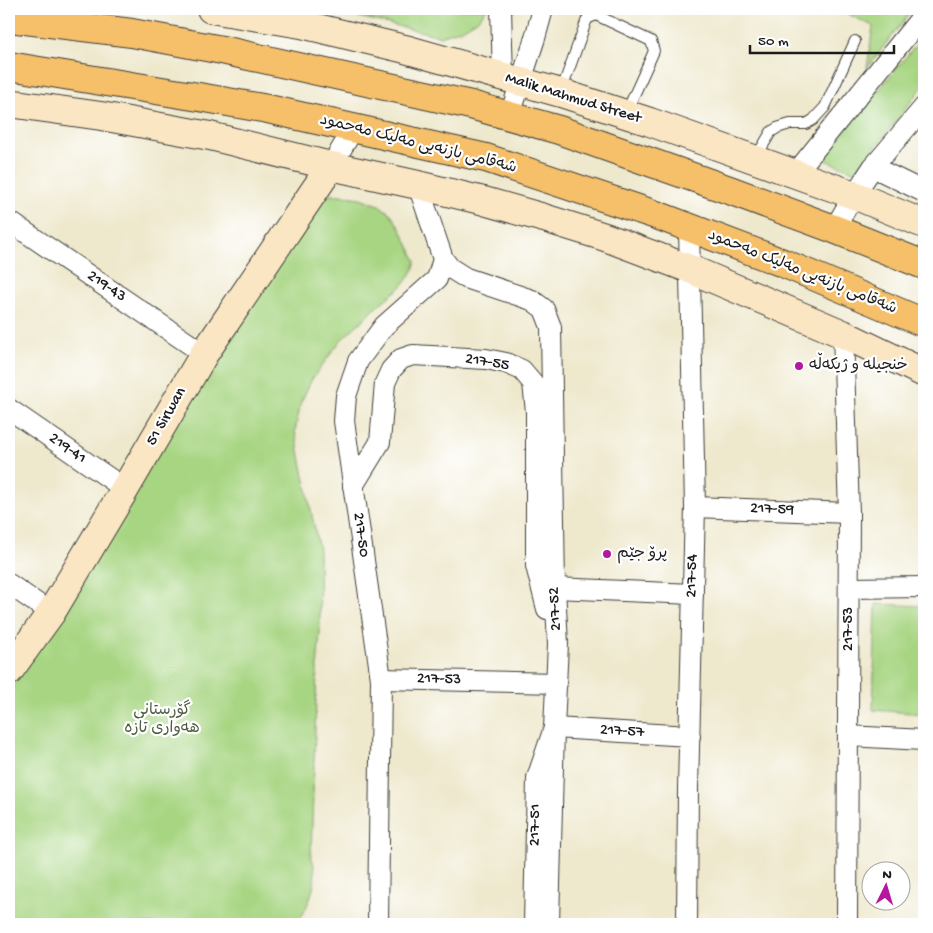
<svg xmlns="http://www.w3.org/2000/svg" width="933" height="933" font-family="'Gochi Hand','Playpen Sans Arabic',sans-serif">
	<rect width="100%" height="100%" fill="#fff"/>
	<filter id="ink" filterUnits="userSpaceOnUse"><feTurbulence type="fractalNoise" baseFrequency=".02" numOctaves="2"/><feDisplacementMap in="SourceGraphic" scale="10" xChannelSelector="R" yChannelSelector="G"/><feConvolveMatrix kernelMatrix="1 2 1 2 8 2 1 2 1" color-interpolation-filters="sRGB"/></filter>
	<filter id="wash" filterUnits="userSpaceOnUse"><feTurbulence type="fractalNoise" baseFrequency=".0096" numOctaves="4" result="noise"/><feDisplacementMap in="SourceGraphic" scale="20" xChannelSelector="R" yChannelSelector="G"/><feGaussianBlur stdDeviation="1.12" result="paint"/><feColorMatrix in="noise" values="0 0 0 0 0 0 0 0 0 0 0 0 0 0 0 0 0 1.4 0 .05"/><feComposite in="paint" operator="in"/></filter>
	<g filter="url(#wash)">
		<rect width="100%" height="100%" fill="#eee8cc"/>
		<g fill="#a7d582" stroke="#62784f">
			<path d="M 317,9 L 487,9 L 477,20 L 462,29 L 440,36 L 355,16 Z"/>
			<path d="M 837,9 L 913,9 L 867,68 L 873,26 Z"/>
			<path d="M 924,35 L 924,85 L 856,172 L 822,159 Z"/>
			<path d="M 324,195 L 340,195 L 360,198 L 379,205 L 391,214 L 401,230 L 416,261 L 413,271 L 402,286 L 381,303 L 341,340 L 312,379 L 301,402 L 295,431 L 319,550 L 320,633 L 317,669 L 311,856 C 321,878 309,905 297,924 L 9,924 L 9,668 L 108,526 Z"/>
			<path d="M 876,604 L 924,606 L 924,714 L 873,710 Z"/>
		</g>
	</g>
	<g filter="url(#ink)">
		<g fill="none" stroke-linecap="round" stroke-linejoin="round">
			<defs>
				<g id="lane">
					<path d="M 561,92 L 587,19 L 596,15 L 651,41 L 654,51 L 626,113"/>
					<path d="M 755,159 L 771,132 L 777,128 L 790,124 L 806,124 L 813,120 L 825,107 L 855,41"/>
				</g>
				<g id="street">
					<path d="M 501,9 L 503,77"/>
					<path d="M 510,115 L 535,38 L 543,9"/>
					<path d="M 331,166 L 354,128"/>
					<path d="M 873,167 L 924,192"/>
					<path d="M 795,174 L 924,14"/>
					<path d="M 9,221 L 204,354"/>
					<path d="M 834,229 L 854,195 L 873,167 L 924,107"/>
					<path d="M 443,259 L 450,268 L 466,278 L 532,300 L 544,309 L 551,327 L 555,588 L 558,644 L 554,728 L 549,924"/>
					<path d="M 843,334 L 849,513 L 847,924"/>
					<path d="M 9,409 L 125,489"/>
					<path d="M 353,486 L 380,442 L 385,383 L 391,370 L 401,359 L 413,355 L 486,359 L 506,363 L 522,370 L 533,383 L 536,412 L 536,566 L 547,609"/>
					<path d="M 695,507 L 849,513"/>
					<path d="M 9,584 L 51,613"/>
					<path d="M 555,588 L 693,594"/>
					<path d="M 849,588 L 924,587"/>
					<path d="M 381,679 L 557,683"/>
					<path d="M 848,736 L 924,740"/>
					<path d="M 378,924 L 381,679 L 344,421 L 346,396 L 358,361 L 384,326 L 437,279 L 443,259 L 418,185"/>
					<path d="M 534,924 L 537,778 L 554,728 L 690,736"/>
					<path d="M 687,924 L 688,788 L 695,507 L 689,228"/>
				</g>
				<g id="secondary">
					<path d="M 211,9 L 301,24 L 405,49 L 561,93 L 650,122 L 854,195 L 924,224"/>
					<path d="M 9,103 L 101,116 L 210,136 L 331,166 L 418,185 L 484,201 L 544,218 L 605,237 L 690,269 L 843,334 L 924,373"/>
					<path d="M 9,671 L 51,613 L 125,489 L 204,354 L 331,166"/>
				</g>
				<g id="highway">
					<path d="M 9,18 L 132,33 L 222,50 L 471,105 L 559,130 L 732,191 L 834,229 L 924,265"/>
					<path d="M 9,66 L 205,98 L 268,109 L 486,158 L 659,216 L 783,263 L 924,323"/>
				</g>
			</defs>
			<use href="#lane" stroke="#3c3b36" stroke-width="12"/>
			<use href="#street" stroke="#3c3b36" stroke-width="22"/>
			<use href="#secondary" stroke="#3c3b36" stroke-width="30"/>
			<use href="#highway" stroke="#3c3b36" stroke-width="30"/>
			<use href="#lane" stroke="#fff" stroke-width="10"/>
			<use href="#street" stroke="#fff" stroke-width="20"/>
			<use href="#secondary" stroke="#fbe6c4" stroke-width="28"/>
			<use href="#highway" stroke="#f6c06b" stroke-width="28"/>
		</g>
	</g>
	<g fill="#b5179e" stroke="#fff" stroke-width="2">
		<circle cx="799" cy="366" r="5"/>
		<circle cx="607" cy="554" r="5"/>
	</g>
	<g text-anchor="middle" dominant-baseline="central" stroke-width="4.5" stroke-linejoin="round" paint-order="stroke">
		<g font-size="16" fill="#1c1c1c" stroke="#fff">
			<text transform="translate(573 99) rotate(17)">Malik Mahmud Street</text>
			<text transform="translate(418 145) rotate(14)">شەقامی بازنەیی مەلیک مەحمود</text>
			<text transform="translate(802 273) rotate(22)">شەقامی بازنەیی مەلیک مەحمود</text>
			<text transform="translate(106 287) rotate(34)">219-43</text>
			<text transform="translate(487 363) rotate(9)">217-55</text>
			<text transform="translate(167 417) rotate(-60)">51 Sirwan</text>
			<text transform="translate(67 449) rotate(35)">219-41</text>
			<text transform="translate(772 510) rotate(2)">217-59</text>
			<text transform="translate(360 535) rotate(82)">217-50</text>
			<text transform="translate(693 576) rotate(-89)">217-54</text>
			<text transform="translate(556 609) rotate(-93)">217-52</text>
			<text transform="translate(849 629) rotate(-90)">217-53</text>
			<text transform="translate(439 680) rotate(1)">217-53</text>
			<text transform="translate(622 732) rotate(3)">217-57</text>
			<text transform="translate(536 825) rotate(-89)">217-51</text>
		</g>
		<g font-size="16" fill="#1c1c1c" stroke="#fff" text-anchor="start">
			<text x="809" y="366">خنجیلە و ژیکەڵە</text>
			<text x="617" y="554">پرۆ جێم</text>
		</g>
		<g font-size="16" fill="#4d5d40" stroke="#fff">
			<text x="162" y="711">گۆڕستانی<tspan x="162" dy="18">هەواری تازە</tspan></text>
		</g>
	</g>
	<rect width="933" height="933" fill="none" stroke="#fff" stroke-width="30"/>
	<g transform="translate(886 886) rotate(5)"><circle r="24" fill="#ffffff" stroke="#a4a4a4"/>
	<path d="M0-4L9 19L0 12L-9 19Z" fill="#b5179e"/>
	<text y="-8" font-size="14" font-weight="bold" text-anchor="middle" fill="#1c1c1c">N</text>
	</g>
	<path d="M750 45v8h144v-8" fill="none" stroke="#1c1c1c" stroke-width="2.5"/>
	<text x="758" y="45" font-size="15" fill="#1c1c1c" stroke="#ffffff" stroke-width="4" paint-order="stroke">50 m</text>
</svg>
